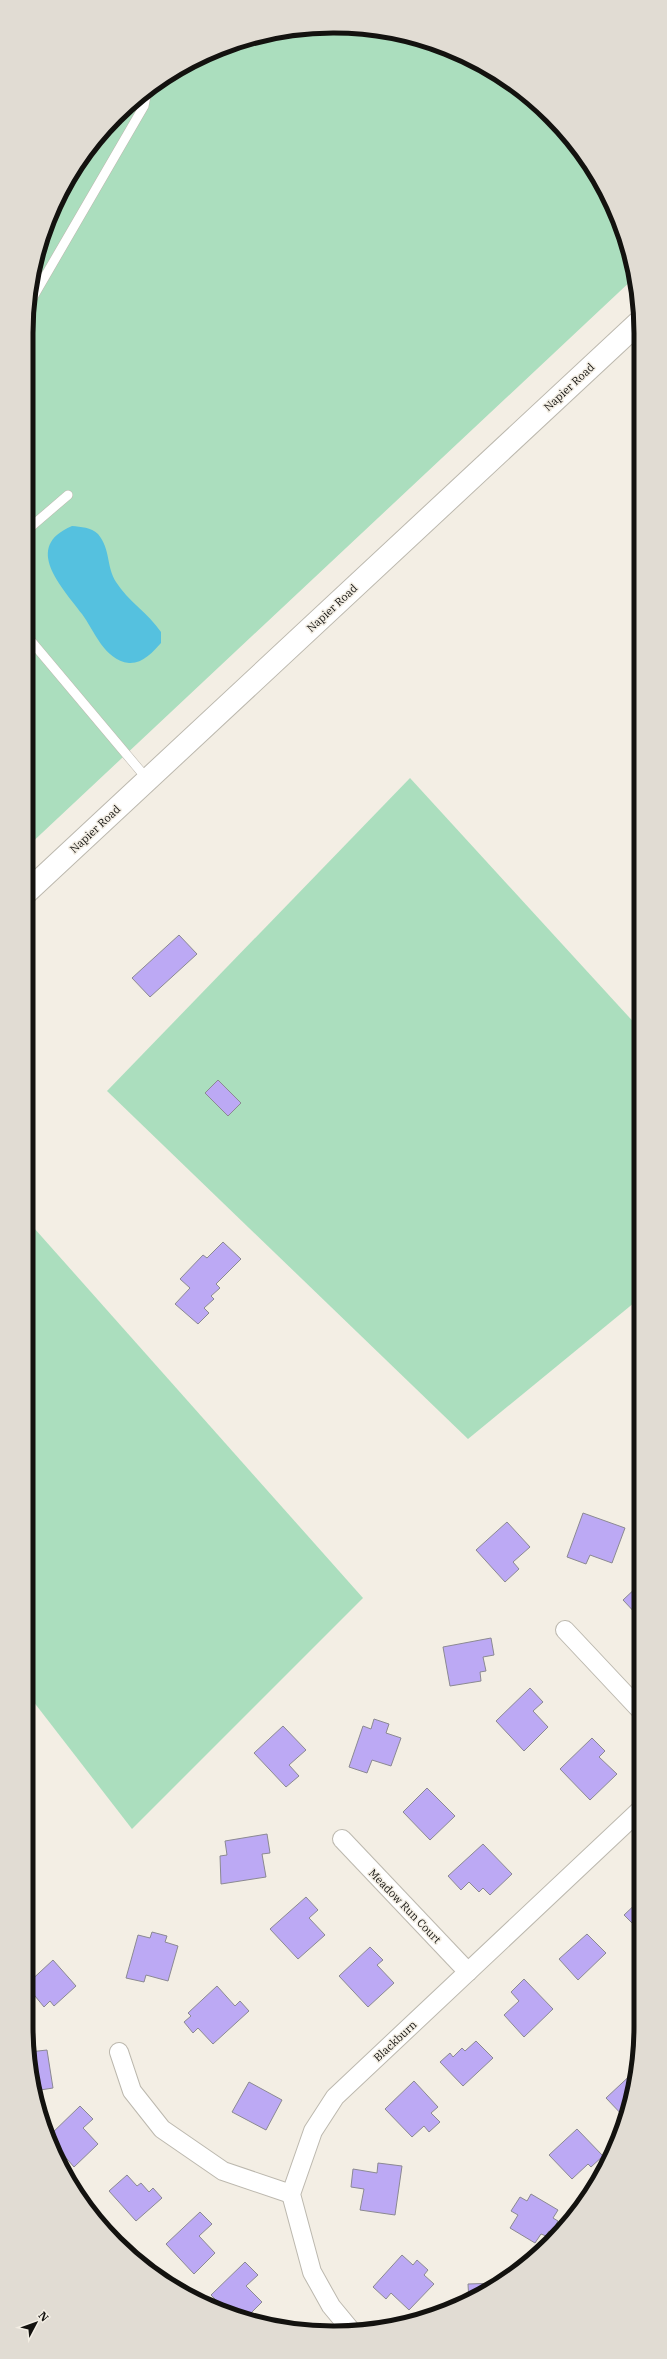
<svg xmlns="http://www.w3.org/2000/svg" width="667" height="2359" font-family="'IBM Plex Serif',serif">
	<rect width="100%" height="100%" fill="#f3eee4"/>
	<g fill="#abdebe">
		<path d="M 333,26 L 393,32 L 487,67 L 565,131 L 609,198 L 634,278 L 26,848 L 26,333 C 28,314 28,292 32,273 C 58,154 153,57 273,32 C 292,28 314,28 333,26 Z"/>
		<path d="M 410,778 L 639,1028 L 640,1298 L 468,1439 L 107,1091 Z"/>
		<path d="M 26,1219 L 363,1598 L 132,1829 L 26,1692 Z"/>
	</g>
	<path fill="#55c1df" d="M 72,526 C 81,527 91,527 98,534 C 111,550 106,566 116,582 C 128,601 148,613 161,632 L 161,643 C 153,652 142,664 129,663 C 104,660 94,630 82,614 C 62,587 22,547 72,526 Z"/>
	<g fill="#bca9f4" stroke="#8b8992">
		<path d="M 179,935 L 197,954 L 150,997 L 132,978 Z"/>
		<path d="M 218,1080 L 241,1103 L 228,1116 L 205,1093 Z"/>
		<path d="M 223,1242 L 241,1259 L 216,1284 L 220,1288 L 211,1296 L 214,1299 L 204,1308 L 209,1313 L 198,1324 L 175,1304 L 190,1288 L 180,1279 L 203,1255 L 207,1258 Z"/>
		<path d="M 583,1513 L 625,1528 L 612,1563 L 590,1555 L 586,1564 L 567,1557 Z"/>
		<path d="M 507,1522 L 530,1547 L 513,1562 L 519,1569 L 505,1582 L 476,1550 Z"/>
		<path d="M 640,1584 L 640,1618 L 623,1600 Z"/>
		<path d="M 491,1638 L 494,1655 L 483,1657 L 486,1671 L 480,1672 L 481,1681 L 450,1686 L 443,1647 Z"/>
		<path d="M 530,1688 L 543,1702 L 533,1711 L 548,1727 L 524,1751 L 496,1721 Z"/>
		<path d="M 374,1719 L 389,1724 L 386,1733 L 401,1738 L 391,1766 L 372,1760 L 367,1773 L 349,1767 L 363,1726 L 371,1729 Z"/>
		<path d="M 283,1726 L 306,1750 L 289,1765 L 299,1776 L 286,1787 L 254,1753 Z"/>
		<path d="M 592,1738 L 605,1751 L 599,1757 L 617,1774 L 590,1800 L 560,1769 Z"/>
		<path d="M 427,1788 L 455,1816 L 430,1840 L 403,1812 Z"/>
		<path d="M 267,1834 L 270,1853 L 262,1854 L 266,1877 L 221,1884 L 220,1856 L 227,1855 L 225,1841 Z"/>
		<path d="M 483,1844 L 512,1874 L 490,1895 L 483,1888 L 479,1892 L 469,1882 L 461,1890 L 448,1876 Z"/>
		<path d="M 306,1897 L 318,1910 L 309,1918 L 325,1935 L 298,1959 L 270,1929 Z"/>
		<path d="M 641,1899 L 641,1932 L 624,1915 Z"/>
		<path d="M 152,1932 L 167,1936 L 165,1942 L 178,1946 L 168,1981 L 146,1975 L 144,1982 L 126,1978 L 138,1935 L 150,1938 Z"/>
		<path d="M 587,1934 L 606,1953 L 578,1980 L 559,1959 Z"/>
		<path d="M 370,1947 L 383,1960 L 377,1965 L 394,1983 L 368,2007 L 339,1976 Z"/>
		<path d="M 53,1960 L 76,1986 L 54,2006 L 50,2001 L 44,2007 L 26,1985 Z"/>
		<path d="M 524,1979 L 553,2009 L 524,2037 L 504,2015 L 519,2001 L 511,1992 Z"/>
		<path d="M 217,1986 L 235,2006 L 240,2001 L 249,2011 L 213,2044 L 198,2028 L 193,2033 L 184,2022 L 191,2016 L 188,2013 Z"/>
		<path d="M 476,2041 L 493,2058 L 463,2086 L 440,2062 L 450,2053 L 453,2057 L 462,2048 L 465,2051 Z"/>
		<path d="M 47,2050 L 53,2088 L 34,2091 L 29,2052 Z"/>
		<path d="M 637,2069 L 635,2085 L 625,2118 L 606,2098 Z"/>
		<path d="M 414,2081 L 438,2107 L 431,2113 L 440,2122 L 429,2132 L 424,2126 L 412,2137 L 385,2109 Z"/>
		<path d="M 249,2082 L 282,2100 L 266,2130 L 232,2112 Z"/>
		<path d="M 80,2106 L 93,2119 L 83,2128 L 98,2144 L 74,2167 L 48,2137 Z"/>
		<path d="M 577,2129 L 603,2156 L 591,2167 L 588,2164 L 572,2179 L 549,2155 Z"/>
		<path d="M 378,2163 L 402,2166 L 395,2215 L 360,2210 L 364,2189 L 351,2187 L 353,2169 L 377,2173 Z"/>
		<path d="M 127,2175 L 137,2186 L 141,2183 L 149,2192 L 153,2188 L 162,2198 L 136,2221 L 109,2191 Z"/>
		<path d="M 531,2194 L 558,2210 L 553,2218 L 558,2221 L 551,2233 L 549,2231 L 546,2236 L 541,2234 L 535,2243 L 510,2228 L 518,2215 L 511,2211 L 520,2197 L 527,2201 Z"/>
		<path d="M 200,2212 L 212,2224 L 199,2236 L 215,2253 L 194,2274 L 166,2244 Z"/>
		<path d="M 402,2255 L 413,2265 L 417,2260 L 428,2270 L 424,2275 L 434,2284 L 409,2310 L 391,2293 L 386,2299 L 373,2287 Z"/>
		<path d="M 245,2262 L 258,2275 L 246,2286 L 262,2302 L 245,2319 L 229,2313 L 211,2295 Z"/>
		<path d="M 499,2283 L 469,2301 L 468,2284 Z"/>
	</g>
	<g fill="none" stroke-linecap="round" stroke-linejoin="round">
		<defs>
			<g id="lane">
				<path d="M 29,304 L 144,106 L 147,91"/>
				<path d="M 26,531 L 68,495"/>
				<path d="M 26,635 L 148,780"/>
			</g>
			<g id="street">
				<path d="M 565,1630 L 641,1711"/>
				<path d="M 342,1839 L 468,1972"/>
				<path d="M 119,2052 L 132,2091 L 162,2129 L 223,2171 L 291,2194"/>
				<path d="M 350,2329 L 331,2306 L 312,2272 L 291,2194 L 313,2131 L 335,2097 L 641,1809"/>
			</g>
			<path id="secondary" d="M 26,893 L 638,323"/>
		</defs>
		<use href="#lane" stroke="#bcb8ae" stroke-width="10"/>
		<use href="#street" stroke="#bcb8ae" stroke-width="20"/>
		<use href="#secondary" stroke="#bcb8ae" stroke-width="24"/>
		<use href="#lane" stroke="#fff" stroke-width="9"/>
		<use href="#street" stroke="#fff" stroke-width="18"/>
		<use href="#secondary" stroke="#fff" stroke-width="22"/>
	</g>
	<g text-anchor="middle" dominant-baseline="central" stroke-width="3" stroke-linejoin="round" paint-order="stroke">
		<g font-size="11" fill="#13120f" stroke="#f3eee4">
			<text transform="translate(569 387) rotate(-43)">Napier Road</text>
			<text transform="translate(332 608) rotate(-43)">Napier Road</text>
			<text transform="translate(95 829) rotate(-43)">Napier Road</text>
			<text transform="translate(405 1906) rotate(46)">Meadow Run Court</text>
			<text transform="translate(395 2041) rotate(-43)">Blackburn</text>
		</g>
	</g>
	<path d="M0 0H667V2359H0ZM333 33H334A300 300 0 0 1 634 333V2026A300 300 0 0 1 334 2326H333A300 300 0 0 1 33 2026V333A300 300 0 0 1 333 33Z" fill="#e1dcd3" fill-rule="evenodd"/>
	<path fill="none" stroke="#13120f" stroke-width="5" d="M333 33H334A300 300 0 0 1 634 333V2026A300 300 0 0 1 334 2326H333A300 300 0 0 1 33 2026V333A300 300 0 0 1 333 33Z"/>
	<g transform="translate(36 2323) rotate(49)" stroke="#f3eee4" stroke-width="3" paint-order="stroke">
	<path d="M0-3L7 15L0 10L-7 15Z" fill="#13120f"/>
	<text y="-6" font-size="11" font-weight="bold" text-anchor="middle" fill="#13120f">N</text>
	</g>
</svg>
